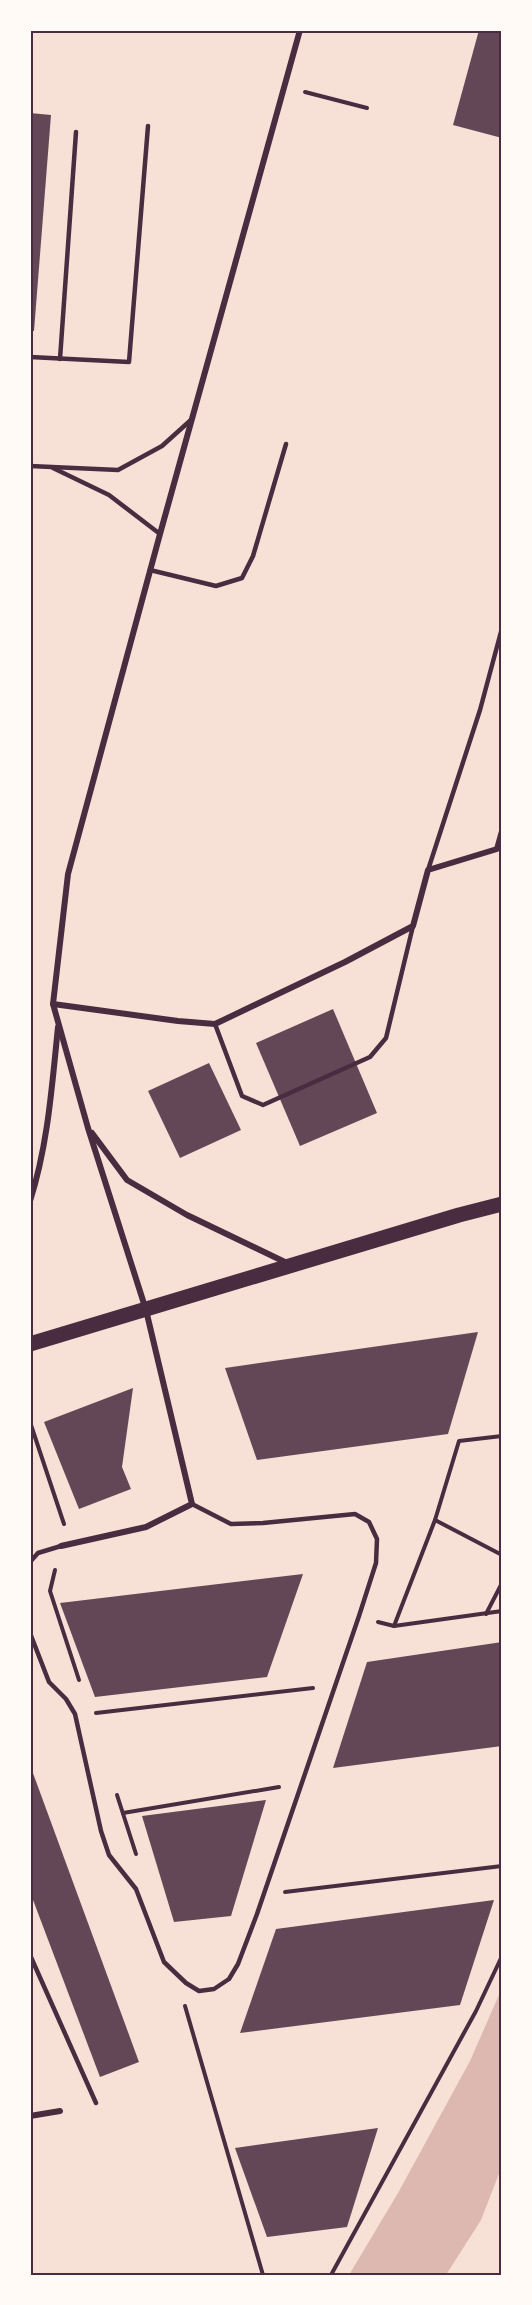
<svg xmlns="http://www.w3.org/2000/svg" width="532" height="2305" font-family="'Titillium Web',sans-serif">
	<rect width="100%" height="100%" fill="#f7e1d7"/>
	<path fill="#dcb8b0" d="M 502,1988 L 502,2166 L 481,2220 L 446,2275 L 349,2275 L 398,2193 L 470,2061 Z"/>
	<g fill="#644757">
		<path d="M 479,30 L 502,30 L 502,138 L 453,125 Z"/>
		<path d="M 30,113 L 51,115 L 34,331 L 30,331 Z"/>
		<path d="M 333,1009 L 377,1113 L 300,1146 L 256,1043 Z"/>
		<path d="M 209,1063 L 241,1130 L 180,1158 L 148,1091 Z"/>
		<path d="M 478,1332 L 448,1434 L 257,1460 L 225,1368 Z"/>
		<path d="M 133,1388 L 122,1467 L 131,1489 L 79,1509 L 44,1422 Z"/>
		<path d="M 303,1574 L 267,1677 L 95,1697 L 60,1603 Z"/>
		<path d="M 502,1642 L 502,1746 L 333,1768 L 367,1662 Z"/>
		<path d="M 30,1765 L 139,2062 L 100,2077 L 30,1892 Z"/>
		<path d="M 266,1800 L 231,1916 L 174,1922 L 142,1816 Z"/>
		<path d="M 494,1900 L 460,2005 L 240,2033 L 276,1929 Z"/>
		<path d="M 378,2128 L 347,2227 L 267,2237 L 235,2148 Z"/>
	</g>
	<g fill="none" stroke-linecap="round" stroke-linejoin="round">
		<g stroke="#4a2c40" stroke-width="4">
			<path d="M 305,92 L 367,108"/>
			<path d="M 30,1422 L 64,1524"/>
			<path d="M 435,1520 L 502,1555"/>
			<path d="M 55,1570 L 50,1591 L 79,1680"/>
			<path d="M 486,1614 L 502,1583"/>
			<path d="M 378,1622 L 394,1626 L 502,1611"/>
			<path d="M 394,1626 L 435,1520 L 459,1441 L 502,1436"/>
			<path d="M 96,1713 L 313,1688"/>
			<path d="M 117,1795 L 136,1854"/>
			<path d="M 123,1813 L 279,1787"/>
			<path d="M 285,1892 L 502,1866"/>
			<path d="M 185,2006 L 263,2275"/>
			<path d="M 331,2275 L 476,2011 L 502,1956"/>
		</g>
		<g stroke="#4a2c40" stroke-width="4.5">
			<path d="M 30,357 L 129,362 L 148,126"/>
			<path d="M 60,359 L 76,132"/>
			<path d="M 30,466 L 118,470 L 162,446 L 192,419"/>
			<path d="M 53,468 L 109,495 L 160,534"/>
			<path d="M 150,570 L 216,586 L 242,578 L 253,556 L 286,444"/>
			<path d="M 428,870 L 480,710 L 502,628"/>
			<path d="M 215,1024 L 242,1096 L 263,1105 L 370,1057 L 386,1038 L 413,926"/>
			<path d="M 30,1562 L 38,1553 L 61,1546"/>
			<path d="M 30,1633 L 49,1682 L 66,1699 L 75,1714 L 101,1831 L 109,1855 L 136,1889 L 164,1962 L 186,1983 L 199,1991 L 214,1989 L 229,1979 L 238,1964 L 257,1914 L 359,1616 L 376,1563 L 377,1539 L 369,1522 L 355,1514 L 263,1523 L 231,1524 L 192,1504"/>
			<path d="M 30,1955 L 96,2103"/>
		</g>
		<g stroke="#4a2c40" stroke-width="6">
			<path d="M 53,1004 L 178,1021 L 215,1024 L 345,962 L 413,926 L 428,870 L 497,849 L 502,831"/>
			<path d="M 92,1133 L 127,1180 L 187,1215 L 287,1263"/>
			<path d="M 30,1201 C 48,1145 52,1085 58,1027"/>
			<path d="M 61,1546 L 146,1527 L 192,1504 L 146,1310 L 88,1128 L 53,1004 L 68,874 L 160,534 L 300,30"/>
			<path d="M 30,2116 L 60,2111"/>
		</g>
		<path stroke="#4a2c40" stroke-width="15" d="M 30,1344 L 459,1215 L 502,1204"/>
	</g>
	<rect width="532" height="2305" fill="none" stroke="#fffaf5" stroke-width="63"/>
	<rect x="32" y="32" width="468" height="2242" fill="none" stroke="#4a2c40" stroke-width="2"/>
</svg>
